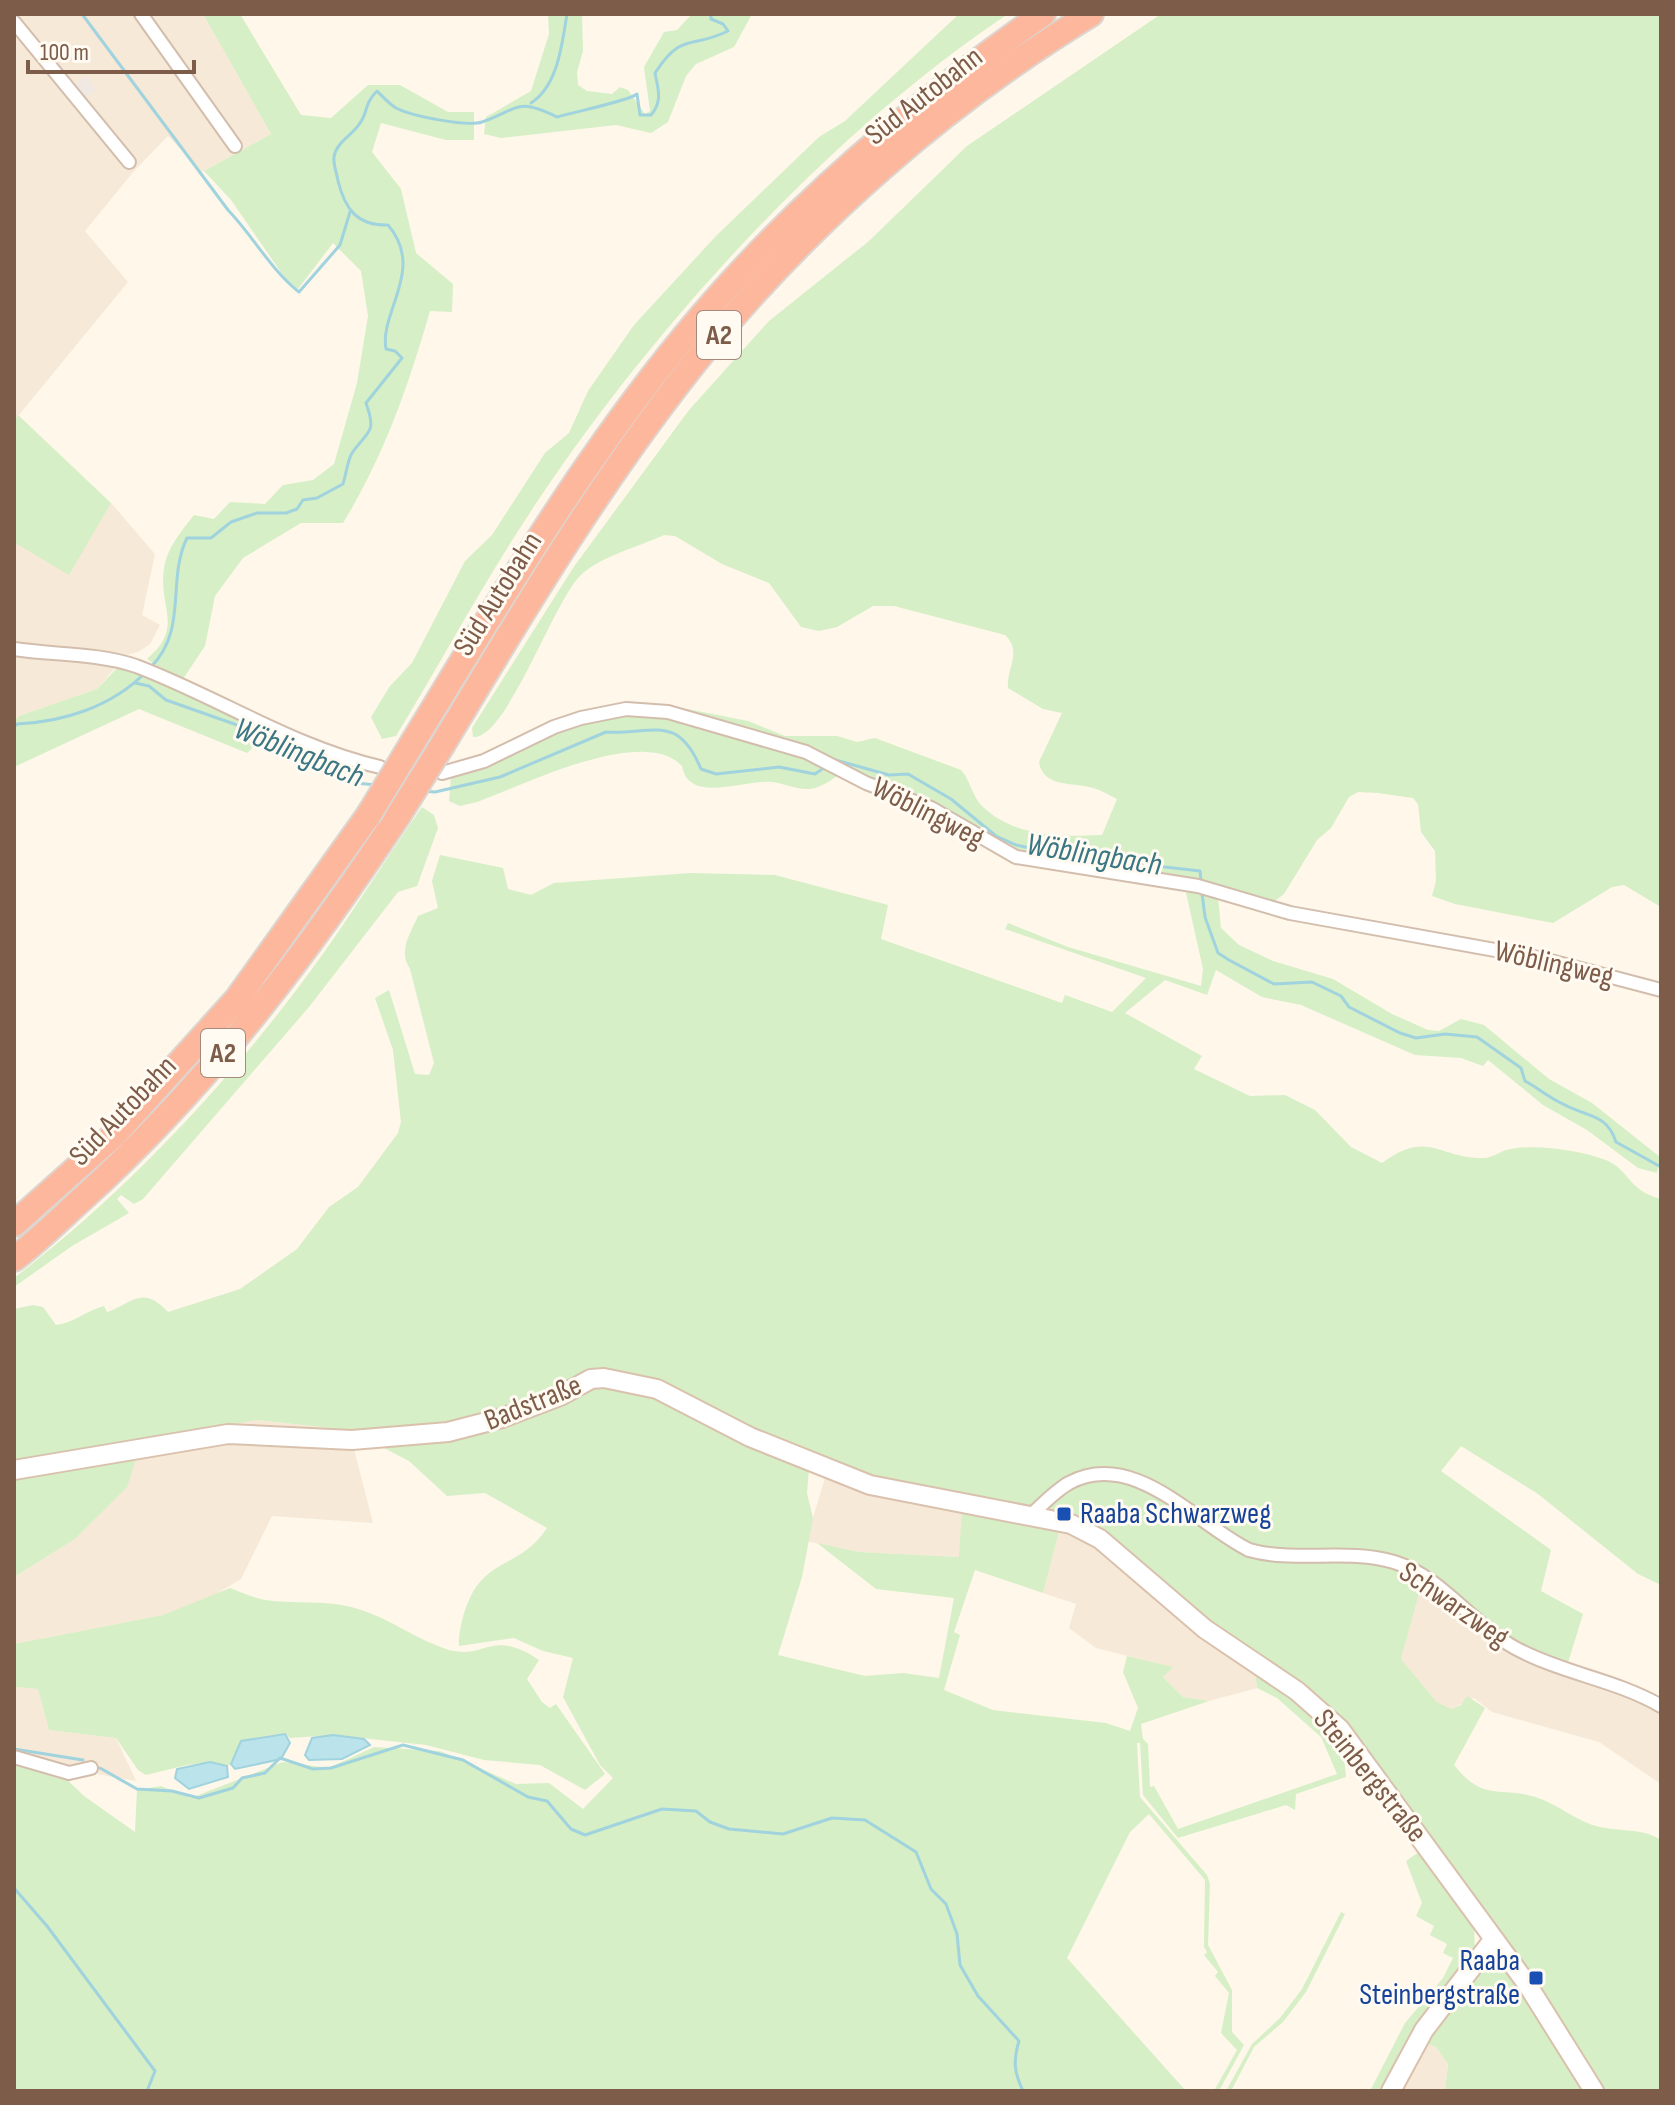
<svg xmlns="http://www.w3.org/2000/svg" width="1675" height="2105" font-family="'Sofia Sans Condensed',sans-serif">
	<rect width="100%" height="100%" fill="#fef7ea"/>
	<g fill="#f7e9d7">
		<path d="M 14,14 L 203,14 L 271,134 L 202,172 L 168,136 L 134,171 L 85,231 L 128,282 L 14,421 Z"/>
		<path d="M 111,503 L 155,554 L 142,615 L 160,625 L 150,644 L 138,652 L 126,655 L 97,689 L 19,716 L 14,721 L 14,547 L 16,543 L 69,574 Z"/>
		<path d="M 257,1420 L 349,1430 L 373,1523 L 272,1516 L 241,1579 L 211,1597 L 163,1615 L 14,1644 L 14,1577 L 75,1539 L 126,1487 L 142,1440 Z"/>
		<path d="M 826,1475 L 962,1509 L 960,1557 L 859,1552 L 806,1541 Z"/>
		<path d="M 1060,1528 L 1083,1536 L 1255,1671 L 1257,1688 L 1209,1701 L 1183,1697 L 1163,1677 L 1172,1667 L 1096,1648 L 1069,1628 L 1076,1604 L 1043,1593 Z"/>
		<path d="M 1422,1583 L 1490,1637 L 1620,1689 L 1661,1711 L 1661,1784 L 1599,1742 L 1492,1712 L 1474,1698 L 1451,1709 L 1437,1702 L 1401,1659 Z"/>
		<path d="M 14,1687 L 38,1689 L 49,1730 L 116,1738 L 136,1781 L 14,1759 Z"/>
		<path d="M 1423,2042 L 1436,2047 L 1448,2064 L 1445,2091 L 1397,2091 Z"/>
	</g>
	<path fill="#f0e9e3" d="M 86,76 L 96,90 L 84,99 L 74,85 Z"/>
	<g fill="#d6efc6">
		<path d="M 203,14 L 240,14 L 301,115 L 331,118 L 368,85 L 400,85 L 448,112 L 474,112 L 474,140 L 446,140 L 381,123 L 372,152 L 401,189 L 416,253 L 453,284 L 452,312 L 430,311 C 408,387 384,456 343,523 L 301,523 L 243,558 L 215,596 L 205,646 L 181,682 L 147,659 C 185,627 158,608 164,568 C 168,546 181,532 194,515 L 214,519 L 230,502 L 265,504 L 283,485 L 313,480 L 334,464 L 357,383 L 368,316 L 361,271 L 333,243 L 298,289 L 285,278 L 231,200 L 204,171 L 271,134 Z"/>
		<path d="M 548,14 L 582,14 L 583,51 L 577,72 L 578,85 L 587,91 L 612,94 L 620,87 L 628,90 L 645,114 L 650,111 L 644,67 L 664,32 L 677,30 L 692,14 L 752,14 L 734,47 L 696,64 L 686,76 L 668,122 L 651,133 L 616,125 L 501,138 L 484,134 L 486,117 L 531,91 L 549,34 Z"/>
		<path d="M 959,14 L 1008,14 C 823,137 639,342 520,528 C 476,596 438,667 396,736 L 382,739 L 371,717 L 390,686 L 412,663 L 465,561 L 492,535 L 545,453 L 569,433 L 588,391 L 634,325 L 716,236 L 819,137 L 845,121 Z"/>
		<path d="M 1161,14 L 1661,14 L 1661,907 L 1624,885 L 1612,887 L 1553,923 L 1455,904 L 1432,896 L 1436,881 L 1435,851 L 1421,832 L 1418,804 L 1413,798 L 1378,793 L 1358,792 L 1349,797 L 1331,828 L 1317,840 L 1284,894 L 1271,904 L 1018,853 L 933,803 L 848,768 C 836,776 823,788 809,789 C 796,790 784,783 772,782 C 746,779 689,805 682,766 C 643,724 522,786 477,802 L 460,806 L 449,801 L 451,776 L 582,723 L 626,713 L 678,719 L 682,708 L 748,721 L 785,736 L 837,736 L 857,742 L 875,738 L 961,770 C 971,781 972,797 983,807 C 1015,837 1062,837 1102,835 L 1117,799 C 1109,795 1101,790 1093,788 C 1073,782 1043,788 1039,762 L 1062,713 L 1043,709 L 1008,688 C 1006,668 1023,652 1005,635 L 894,606 L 873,606 L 837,627 L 819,631 L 801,627 L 769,583 L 722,564 L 675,536 L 664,535 C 638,547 601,556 581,575 C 554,600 507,739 473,737 L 472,728 L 573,568 L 689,410 L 769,321 L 869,241 L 967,146 Z"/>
		<path d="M 18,415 L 111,503 L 69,575 L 17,544 L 14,547 L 14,421 Z"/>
		<path d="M 118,667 L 133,670 L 269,732 L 247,753 L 139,709 L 14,767 L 14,721 L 19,716 L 97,689 Z"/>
		<path d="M 422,807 L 434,815 L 438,828 L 417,886 L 398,892 L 309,1007 L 143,1199 L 134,1204 L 121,1195 L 117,1199 L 129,1213 L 72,1246 L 14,1287 L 14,1278 C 128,1191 236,1075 320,958 C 355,909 387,857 422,807 Z"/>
		<path d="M 440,855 L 503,868 L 508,889 L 531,895 L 554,883 L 691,873 L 775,875 L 888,905 L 881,939 L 1062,1003 L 1065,995 L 1112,1012 L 1146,978 L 1005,929 L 1008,923 L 1068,947 L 1201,986 L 1203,969 L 1185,888 L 1218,897 L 1221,928 L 1239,945 L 1273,961 L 1333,979 L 1392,1014 L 1428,1030 L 1439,1031 L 1461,1019 L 1484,1025 L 1549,1079 L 1592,1103 L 1660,1157 L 1657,1173 L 1638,1168 L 1587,1130 L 1543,1105 L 1488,1060 L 1483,1066 L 1461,1058 L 1415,1055 L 1301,1005 L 1262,997 L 1216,970 L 1207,995 L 1165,980 L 1125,1013 L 1202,1056 L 1194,1069 L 1250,1096 L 1285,1095 L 1315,1110 L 1351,1147 L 1382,1163 C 1428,1129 1438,1158 1482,1158 C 1492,1159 1501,1150 1511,1149 C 1539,1144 1576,1150 1603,1159 C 1630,1168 1626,1190 1661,1199 L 1661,1585 L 1638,1574 L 1538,1494 L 1461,1446 L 1441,1471 L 1551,1550 L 1541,1591 L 1583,1614 L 1567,1666 L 1521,1649 L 1401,1561 L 1259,1550 L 1158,1487 L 1086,1474 L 1034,1508 L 809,1468 L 807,1493 L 813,1518 L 802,1577 L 778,1655 L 865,1676 L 903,1673 L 939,1678 L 954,1598 L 876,1589 L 817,1543 L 859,1552 L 959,1557 L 962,1509 L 1060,1528 L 1043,1593 L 975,1570 L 954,1632 L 960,1635 L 944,1690 L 993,1710 L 1106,1723 L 1130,1731 L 1138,1708 L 1123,1672 L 1127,1656 L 1173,1667 L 1163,1677 L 1183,1697 L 1209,1701 L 1141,1724 L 1143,1739 L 1148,1744 L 1150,1787 L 1154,1786 L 1178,1829 L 1337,1774 L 1321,1737 L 1277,1698 L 1257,1688 L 1255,1671 L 1294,1697 L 1346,1745 L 1343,1748 L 1346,1777 L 1296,1794 L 1295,1810 L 1286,1805 L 1178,1838 L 1143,1795 L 1140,1743 L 1137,1743 L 1140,1797 L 1207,1875 L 1210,1884 L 1208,1945 L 1232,1990 L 1232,2032 L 1244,2045 L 1219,2091 L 1214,2091 L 1237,2050 L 1221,2033 L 1229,1993 L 1215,1976 L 1218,1972 L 1204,1955 L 1207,1952 L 1204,1947 L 1205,1880 L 1149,1814 L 1130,1832 L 1067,1958 L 1186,2091 L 14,2091 L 14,1760 L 60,1773 L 84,1796 L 135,1832 L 137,1790 L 161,1786 L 191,1798 L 283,1762 L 329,1768 L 374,1747 L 440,1751 L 516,1784 L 549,1783 L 583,1809 L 613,1778 L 600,1765 L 563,1697 L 573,1658 L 543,1651 L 514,1638 L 459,1646 C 458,1629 467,1596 480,1582 C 500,1559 525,1561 547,1528 L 485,1493 L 447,1496 L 409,1461 L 349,1430 L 257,1420 L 142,1440 L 127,1487 L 75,1539 L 14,1577 L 14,1309 L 33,1305 L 43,1307 L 56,1325 C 74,1323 87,1310 104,1306 L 107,1312 C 132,1304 142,1284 168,1312 L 240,1289 L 297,1249 L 329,1207 L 358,1187 L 398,1133 L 401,1122 L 393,1050 L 375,998 L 389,990 L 415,1074 L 429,1075 L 434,1063 L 410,969 C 398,951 410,934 418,916 L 438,908 L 432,881 Z"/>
		<path d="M 1105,1479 L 1124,1481 L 1154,1493 L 1235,1548 L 1398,1567 L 1422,1583 L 1401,1659 L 1437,1702 L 1451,1709 L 1461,1705 L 1467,1696 L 1485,1708 L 1454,1765 C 1485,1804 1502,1785 1538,1798 C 1561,1806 1577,1822 1600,1827 C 1622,1832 1643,1828 1661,1840 L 1661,2091 L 1594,2091 L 1344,1726 L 1049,1513 C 1052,1490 1085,1481 1105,1479 Z"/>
		<path d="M 230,1588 C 241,1592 253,1598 265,1600 C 293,1604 323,1600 351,1607 C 385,1615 413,1638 446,1649 C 485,1662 491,1627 539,1660 L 527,1679 L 542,1702 L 550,1708 L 556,1704 L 605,1774 L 585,1790 L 540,1765 L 484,1760 L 426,1745 L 334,1735 L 290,1738 L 285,1734 L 242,1741 L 231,1764 L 227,1766 L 210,1762 L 187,1765 L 146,1775 L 138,1770 L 116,1738 L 49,1730 L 38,1689 L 14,1687 L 14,1644 L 163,1615 Z"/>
		<path d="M 1419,1852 L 1474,1929 L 1475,1950 L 1387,2091 L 1370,2091 L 1405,2023 L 1443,1978 L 1453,1958 L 1443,1953 L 1447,1944 L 1430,1935 L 1434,1926 L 1416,1916 L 1422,1903 L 1406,1861 Z"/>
		<path d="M 1341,1912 L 1345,1914 L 1306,1992 L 1283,2022 L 1254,2047 L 1231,2091 L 1226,2091 L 1252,2044 L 1280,2018 L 1302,1989 Z"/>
		<path d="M 1493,1940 L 1583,2091 L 1445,2091 L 1448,2064 L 1436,2047 L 1423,2042 Z"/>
	</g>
	<g fill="#bbe3eb" stroke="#a0d3de" stroke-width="2">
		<path d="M 285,1734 L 290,1743 L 281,1759 L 235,1769 L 231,1764 L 241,1741 Z"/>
		<path d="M 333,1735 L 364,1739 L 370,1745 L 342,1759 L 309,1760 L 305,1755 L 312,1738 Z"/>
		<path d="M 210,1762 L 227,1766 L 228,1777 L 189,1789 L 175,1778 L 177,1769 Z"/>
	</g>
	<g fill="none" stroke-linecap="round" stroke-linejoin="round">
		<g stroke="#a0d3de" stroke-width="3">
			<path d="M 82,14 L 228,210 C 253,236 271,270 299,292 L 340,245 L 350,212"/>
			<path d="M 531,103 C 558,86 562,44 567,14"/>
			<path d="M 150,668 C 189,629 166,581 187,538 L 211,538 L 231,522 L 257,513 L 286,513 L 297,509 L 303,500 L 317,498 L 343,484 C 346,475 347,462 352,453 C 368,430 377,434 366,403 L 402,358 L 395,351 L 386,349 C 379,312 426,269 388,225 C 357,226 345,209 338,181 C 337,174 333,164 334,157 C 336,142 353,135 360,123 C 368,112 364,104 377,91 C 383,97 389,104 396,108 C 411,116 467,127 482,122 C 519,109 516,97 557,117 C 573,112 629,101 637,94 L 640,115 L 651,115 C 663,101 658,89 655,73 C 683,31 689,50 728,31 L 723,24 L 711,19 L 711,14"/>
			<path d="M 135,683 L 149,686 L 166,700 L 237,725 L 356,783 L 376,785"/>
			<path d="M 14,727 L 17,724 C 63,722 111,707 145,673"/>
			<path d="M 832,759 L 889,775 L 908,774 L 951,799 L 996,836 L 1016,845 L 1060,855 L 1200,871 L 1201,881"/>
			<path d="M 424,791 L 435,792 L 500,777 L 606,732 C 652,735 677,712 701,769 L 716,774 L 779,767 L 815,774 L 825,767"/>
			<path d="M 1202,893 L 1205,917 L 1218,953 L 1229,960 L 1274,984 L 1312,982 L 1341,996 L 1349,1007 L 1400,1033 L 1416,1038 L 1445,1034 L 1477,1037 L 1521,1068 L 1525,1081 C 1538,1088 1550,1098 1563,1104 C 1586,1117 1607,1113 1616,1142 L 1661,1167"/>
			<path d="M 14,1749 L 83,1760"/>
			<path d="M 100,1768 L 137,1789 L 172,1791 L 199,1798 L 233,1788 L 242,1778 L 265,1773 L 280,1758 L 313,1769 L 331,1768 L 403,1745 L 463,1760 L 528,1797 L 547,1801 L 571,1829 L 585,1835 L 662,1809 L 696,1811 L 710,1822 L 729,1829 L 783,1834 L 832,1818 L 865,1820 L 916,1852 L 931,1889 L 946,1904 L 957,1934 L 960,1965 L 978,1996 L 1019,2041 C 1013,2061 1014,2072 1023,2091"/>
			<path d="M 14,1888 L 47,1926 L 155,2071 L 147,2091"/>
		</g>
		<defs>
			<g id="street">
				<path d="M 141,14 L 235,146"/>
				<path d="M 14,22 L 129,162"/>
				<path d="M 14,649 C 53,655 98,653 136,666 C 218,697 293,747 380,767"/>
				<path d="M 442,773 L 484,761 L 554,727 L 581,718 L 626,709 L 668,712 L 806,752 L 866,783 L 931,808 L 1016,857 L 1198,886 L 1290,913 L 1539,958 L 1661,990"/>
				<path d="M 1031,1515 C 1043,1504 1055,1491 1069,1483 C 1134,1448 1196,1524 1249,1550 C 1295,1563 1347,1548 1394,1562 C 1443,1577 1475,1628 1519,1650 C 1565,1674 1616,1680 1661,1706"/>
				<path d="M 14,1757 L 69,1773 L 91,1768"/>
			</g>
			<g id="secondary">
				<path d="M 14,1470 L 228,1434 L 352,1440 L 448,1432 L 502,1418 L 560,1396 L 591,1379 L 604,1378 L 657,1389 L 750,1437 L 870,1485 L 1071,1524 L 1100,1539 L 1205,1629 L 1297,1691 L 1340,1729 L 1527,1984 L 1594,2091"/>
				<path d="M 1391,2091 L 1424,2030 L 1493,1940"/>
			</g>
			<g id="highway">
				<path d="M 413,742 C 498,603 581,462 685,336 C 787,211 911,106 1043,14"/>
				<path d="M 443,744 C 524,609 605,473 704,351 C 812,220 946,102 1091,14"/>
				<path d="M 14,1224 L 115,1134 L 237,999 L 368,816"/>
				<path d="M 14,1259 C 38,1241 60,1219 82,1199 C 206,1087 306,955 398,816"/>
			</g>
		</defs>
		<use href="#street" stroke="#d3bead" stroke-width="16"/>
		<use href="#secondary" stroke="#d9c1ad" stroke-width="22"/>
		<use href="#highway" stroke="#ddd5d0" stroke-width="28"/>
		<use href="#street" stroke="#fff" stroke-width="12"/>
		<use href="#secondary" stroke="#fff" stroke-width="18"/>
		<use href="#highway" stroke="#fdb79c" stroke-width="24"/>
		<defs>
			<g id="highway-bridge">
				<path d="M 368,816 L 413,742"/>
				<path d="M 398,816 L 443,744"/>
			</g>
		</defs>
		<use href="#highway-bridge" stroke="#ddd5d0" stroke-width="28" stroke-linecap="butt"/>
		<use href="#highway-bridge" stroke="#fdb79c" stroke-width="24"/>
	</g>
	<g fill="#1a4fb4" stroke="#fffaf2" stroke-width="3">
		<rect x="1056" y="1506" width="16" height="16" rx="4"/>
		<rect x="1528" y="1970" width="16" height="16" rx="4"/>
	</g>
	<g text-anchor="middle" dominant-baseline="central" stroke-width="6" stroke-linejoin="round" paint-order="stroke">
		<g fill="#fffaf2" stroke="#a48b7c" stroke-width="2">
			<rect x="697" y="311" width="44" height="48" rx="6"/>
			<rect x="201" y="1029" width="44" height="48" rx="6"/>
		</g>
		<g font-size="28" font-weight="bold" fill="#7d5c49">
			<text x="719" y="335">A2</text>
			<text x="223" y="1053">A2</text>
		</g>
		<g font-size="30" fill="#7d5c49" stroke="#fffaf2">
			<text transform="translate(924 96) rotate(-38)">Süd Autobahn</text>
			<text transform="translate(498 594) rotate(-58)">Süd Autobahn</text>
			<text transform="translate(928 813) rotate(27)">Wöblingweg</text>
			<text transform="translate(1554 964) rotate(13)">Wöblingweg</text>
			<text transform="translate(123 1111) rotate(-46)">Süd Autobahn</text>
			<text transform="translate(533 1403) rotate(-22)">Badstraße</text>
			<text transform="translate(1454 1605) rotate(35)">Schwarzweg</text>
			<text transform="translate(1370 1776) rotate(51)">Steinbergstraße</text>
		</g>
		<g font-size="30" fill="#164399" stroke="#fffaf2" text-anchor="start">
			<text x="1080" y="1514">Raaba Schwarzweg</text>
			<text x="1520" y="1961" text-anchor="end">Raaba<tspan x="1520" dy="34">Steinbergstraße</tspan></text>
		</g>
		<g font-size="32" font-style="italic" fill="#3a7683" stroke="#fffaf2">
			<text transform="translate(299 753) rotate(22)">Wöblingbach</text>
			<text transform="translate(1094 855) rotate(9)">Wöblingbach</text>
		</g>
	</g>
	<rect width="1675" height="2105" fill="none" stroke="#7d5c49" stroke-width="32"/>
	<path d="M28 60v12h166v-12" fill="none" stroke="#7d5c49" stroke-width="4"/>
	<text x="40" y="60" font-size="24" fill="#7d5c49" stroke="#fffaf2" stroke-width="6" paint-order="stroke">100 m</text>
</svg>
